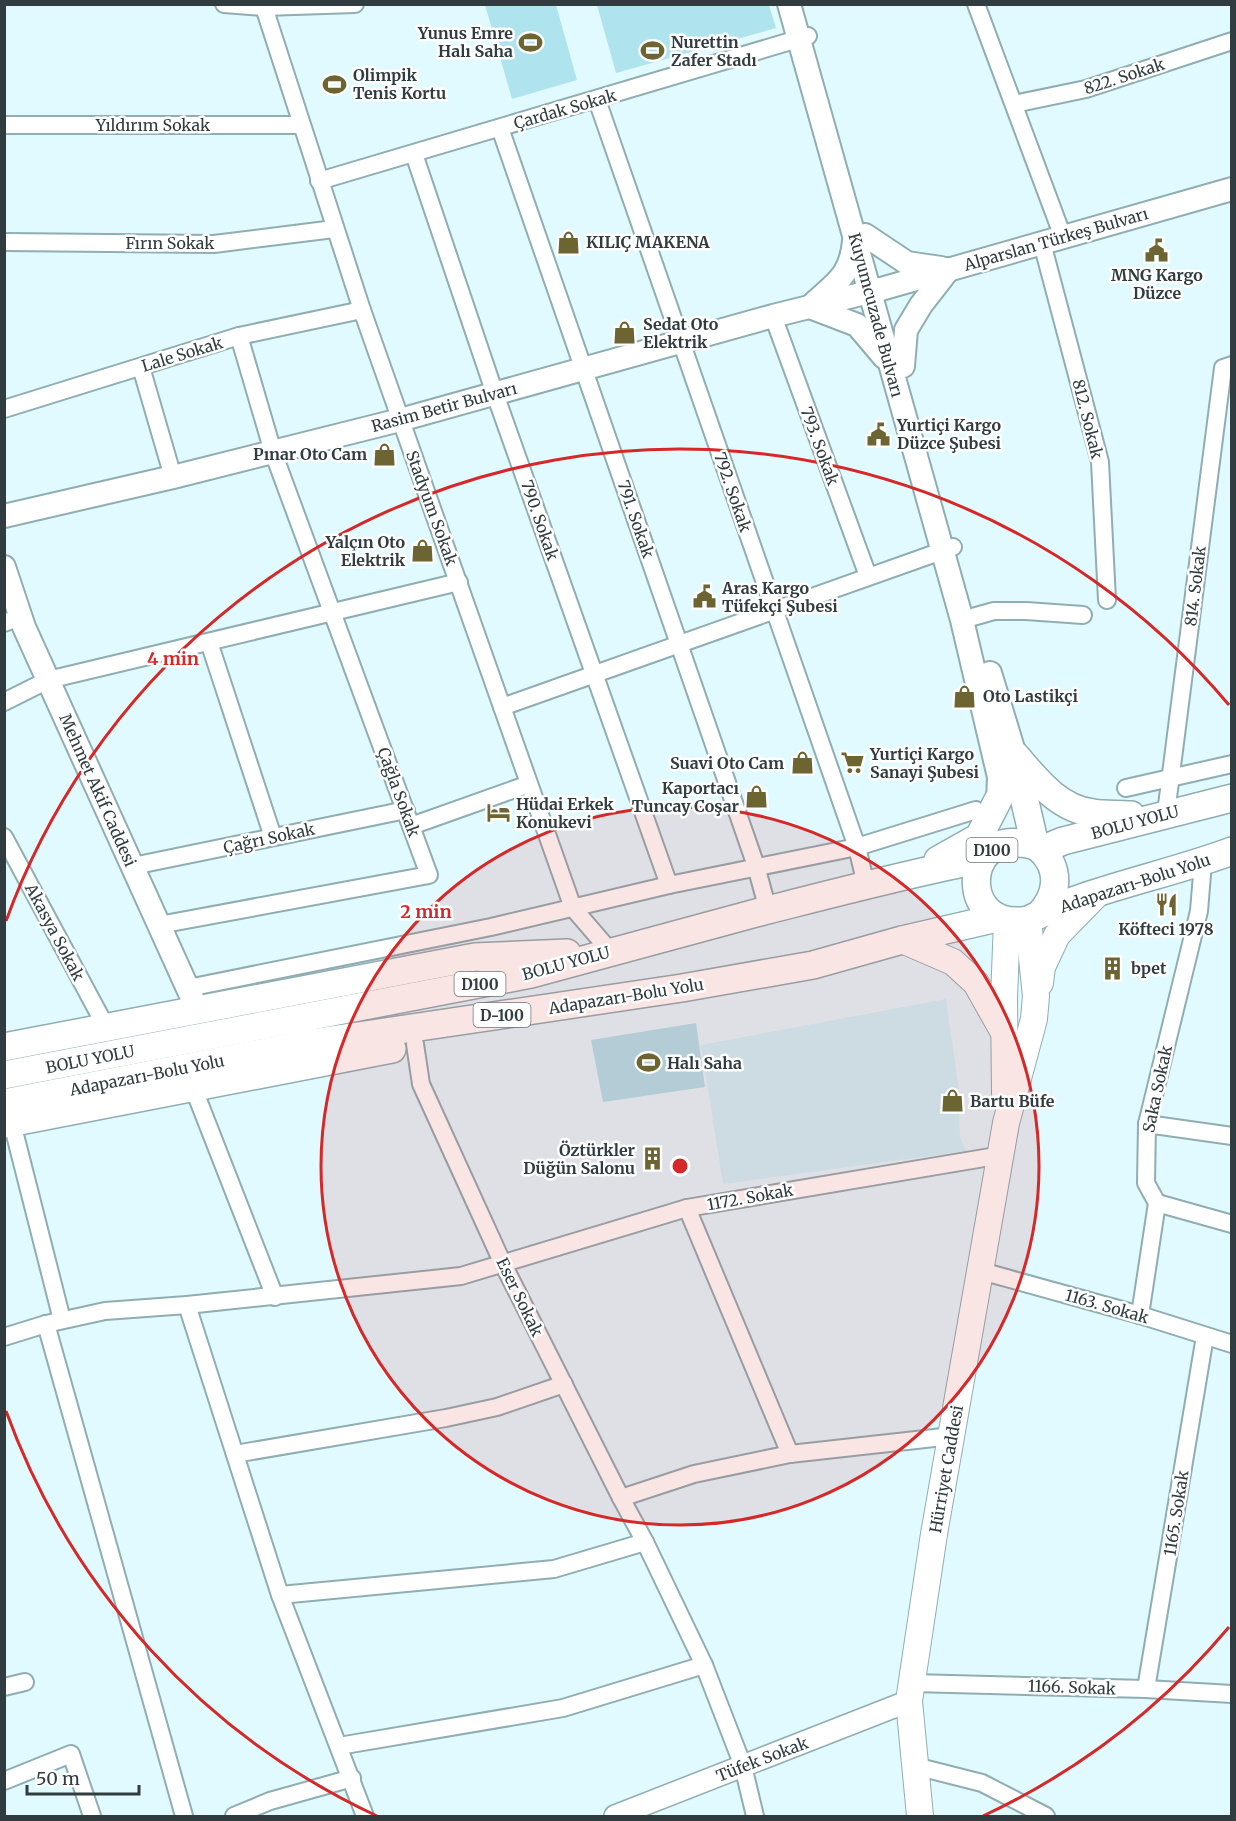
<svg xmlns="http://www.w3.org/2000/svg" width="1236" height="1821" font-family="Merriweather,serif">
	<rect width="100%" height="100%" fill="#e1faff"/>
	<path fill="#ccf4fc" d="M 946,999 L 958,1084 L 960,1137 L 966,1151 L 723,1184 L 701,1045 Z"/>
	<g fill="#afe3ee">
		<path d="M 485,5 L 556,5 L 577,80 L 512,99 Z"/>
		<path d="M 597,5 L 769,5 L 776,28 L 616,73 Z"/>
		<path d="M 696,1023 L 705,1087 L 603,1102 L 591,1040 Z"/>
	</g>
	<g fill="none" stroke-linecap="round" stroke-linejoin="round">
		<defs>
			<g id="minor">
				<path d="M 224,4 L 264,7 L 355,4"/>
				<path d="M 263,4 L 362,310 L 573,908 L 610,951"/>
				<path d="M 976,4 L 1063,237"/>
				<path d="M 597,100 L 857,847 L 866,885"/>
				<path d="M 1014,104 L 1086,89 L 1232,41"/>
				<path d="M 4,125 L 301,125"/>
				<path d="M 500,128 L 756,866 L 768,910"/>
				<path d="M 414,154 L 495,394 L 669,885"/>
				<path d="M 319,181 L 808,36"/>
				<path d="M 4,242 L 214,244 L 334,229"/>
				<path d="M 1042,243 L 1100,462 L 1107,600"/>
				<path d="M 773,316 L 868,576"/>
				<path d="M 141,367 L 173,477"/>
				<path d="M 4,409 L 239,336 L 362,310"/>
				<path d="M 962,620 L 994,611 L 1026,611 L 1083,615"/>
				<path d="M 4,623 L 20,617"/>
				<path d="M 209,642 L 273,837"/>
				<path d="M 4,702 L 48,680 L 459,582"/>
				<path d="M 502,707 L 953,547"/>
				<path d="M 1126,788 L 1232,764"/>
				<path d="M 1166,813 L 1223,368 L 1232,365"/>
				<path d="M 411,826 L 529,784"/>
				<path d="M 4,837 L 106,1027"/>
				<path d="M 133,866 L 406,810"/>
				<path d="M 159,925 L 429,875 L 273,452 L 239,336"/>
				<path d="M 188,988 L 491,927 L 669,885 L 857,847 L 976,810"/>
				<path d="M 193,1087 L 275,1297"/>
				<path d="M 12,1123 L 62,1320"/>
				<path d="M 1147,1124 L 1232,1136"/>
				<path d="M 1157,1203 L 1232,1224"/>
				<path d="M 687,1208 L 790,1454"/>
				<path d="M 981,1271 L 1140,1315 L 1232,1344"/>
				<path d="M 187,1305 L 280,1595 L 365,1816"/>
				<path d="M 1140,1315 L 1157,1203 L 1146,1183 L 1147,1124 L 1199,911 L 1203,862"/>
				<path d="M 46,1324 L 184,1816"/>
				<path d="M 4,1337 L 46,1324 L 105,1311 L 187,1305 L 461,1276 L 687,1208 L 1002,1155"/>
				<path d="M 235,1454 L 446,1418 L 497,1407 L 564,1384"/>
				<path d="M 621,1498 L 694,1474 L 790,1454 L 952,1436"/>
				<path d="M 645,1542 L 704,1665 L 743,1766 L 755,1816"/>
				<path d="M 280,1595 L 554,1569 L 645,1542 L 621,1498 L 503,1264 L 421,1084 L 415,1044"/>
				<path d="M 912,1683 L 1146,1689 L 1232,1694"/>
				<path d="M 4,1687 L 25,1682"/>
				<path d="M 1146,1689 L 1205,1336"/>
				<path d="M 339,1746 L 563,1708 L 704,1665"/>
				<path d="M 915,1766 L 982,1783 L 1046,1816"/>
				<path d="M 4,1781 L 71,1754 L 92,1816"/>
				<path d="M 234,1816 L 270,1801 L 352,1778"/>
			</g>
			<path id="tertiary" d="M 615,1816 L 909,1701"/>
			<g id="secondary">
				<path d="M 789,4 L 962,620 L 999,777 L 998,800"/>
				<path d="M 865,235 L 907,263 L 941,268"/>
				<path d="M 813,304 C 837,282 851,275 854,241"/>
				<path d="M 810,307 L 857,325 L 884,357"/>
				<path d="M 903,366 L 906,330 L 921,305 L 949,269"/>
				<path d="M 4,516 L 173,477 L 400,420 L 773,316 L 881,289 L 1232,189"/>
				<path d="M 4,567 L 24,627 L 198,1011"/>
				<path d="M 990,673 L 1015,755"/>
			</g>
			<g id="primary">
				<path d="M 902,940 L 953,962 L 976,983 L 1003,1031"/>
				<path d="M 1040,983 L 1042,967 L 1057,935 L 1098,893"/>
				<path d="M 1005,1093 L 1004,998 L 1007,921"/>
				<path d="M 920,1816 L 909,1701 L 934,1534 L 1006,1123 L 1034,1019 L 1036,996 L 1028,920"/>
			</g>
			<g id="trunk">
				<path d="M 1015,755 C 1036,779 1058,809 1093,813 C 1105,815 1118,814 1131,815"/>
				<path d="M 1015,759 L 1035,845"/>
				<path d="M 1041,850 L 1063,841 L 1232,798"/>
				<path d="M 938,860 L 979,837 L 998,800"/>
				<path d="M 1039,915 C 1058,895 1061,870 1041,850 C 1035,844 1028,844 1020,843 C 962,835 959,932 1028,920 C 1093,888 1165,876 1232,851"/>
				<path d="M 4,1047 L 475,957 L 567,953"/>
				<path d="M 4,1075 L 531,974 C 606,953 681,933 756,913 C 831,894 906,874 982,859"/>
				<path d="M 4,1103 L 311,1043 L 682,988 L 813,965 L 902,940 L 997,918"/>
				<path d="M 4,1124 L 392,1049"/>
			</g>
		</defs>
		<use href="#minor" stroke="#90adb2" stroke-width="20"/>
		<use href="#tertiary" stroke="#90adb2" stroke-width="24"/>
		<use href="#secondary" stroke="#90adb2" stroke-width="26"/>
		<use href="#primary" stroke="#90adb2" stroke-width="28"/>
		<use href="#trunk" stroke="#90adb2" stroke-width="30"/>
		<use href="#minor" stroke="#fff" stroke-width="16"/>
		<use href="#tertiary" stroke="#fff" stroke-width="21"/>
		<use href="#secondary" stroke="#fff" stroke-width="22"/>
		<use href="#primary" stroke="#fff" stroke-width="26"/>
		<use href="#trunk" stroke="#fff" stroke-width="27"/>
	</g>
	<circle cx="680" cy="1166" r="359" fill="#d62828" fill-opacity=".12"/>
	<g fill="none" stroke="#d62828" stroke-width="3">
		<circle cx="680" cy="1166" r="359"/>
		<path d="M1229 1627A717 717 0 0 1 983 1816M377 1816A717 717 0 0 1 6 1411M6 921A717 717 0 0 1 1229 705"/>
	</g>
	<defs>
		<symbol id="stadium-bare" viewBox="-9 -9 18 18"><path d="M0-5a6.5 5 0 1 0 0 10a6.5 5 0 1 0 0-10ZM-3.5-1.8h7v3.6h-7Z" fill="#6c6431" stroke="#fff" stroke-width="2.5" paint-order="stroke"/></symbol>
		<symbol id="shop-bare" viewBox="-9 -9 18 18"><path d="M-5-2.5h2.3a2.7 3.5 0 0 1 5.4 0H5L5.5 6h-11ZM-1.5-2.5h3a1.5 2.3 0 0 0-3 0Z" fill="#6c6431" stroke="#fff" stroke-width="2.5" paint-order="stroke"/></symbol>
		<symbol id="civic-bare" viewBox="-9 -9 18 18"><path d="M-.6-6.5H3V-4.5H.6V-3L4-1V1h2V6H-6V1h2V-1L-.6-3ZM-1.2 2.5V6h2.4V2.5Z" fill="#6c6431" stroke="#fff" stroke-width="2.5" paint-order="stroke"/></symbol>
		<symbol id="supermarket-bare" viewBox="-9 -9 18 18"><path d="M-6-5.5h2.5l.6 2H6L4.5 2H-2.5L-4.4-4H-6ZM-1.5 3.2a1.3 1.3 0 1 0 .1 0ZM3 3.2a1.3 1.3 0 1 0 .1 0Z" fill="#6c6431" stroke="#fff" stroke-width="2.5" paint-order="stroke"/></symbol>
		<symbol id="hotel-bare" viewBox="-9 -9 18 18"><path d="M-6-4.5h1.5V1H6V5H4.5V3h-9V5H-6ZM-4 0a1.8 1.8 0 1 1 3.6 0ZM.5 0V-2.5h3Q6-2.5 6 0Z" fill="#6c6431" stroke="#fff" stroke-width="2.5" paint-order="stroke"/></symbol>
		<symbol id="restaurant-bare" viewBox="-9 -9 18 18"><path d="M-5-6h1v4h1v-4h1v4h1v-4h1v5L-1.5 .5V6h-2V.5L-5-1ZM5-6V6H3V1.5H1.5Q1.5-4 5-6Z" fill="#6c6431" stroke="#fff" stroke-width="2.5" paint-order="stroke"/></symbol>
		<symbol id="building-bare" viewBox="-9 -9 18 18"><path d="M-4-6H4V6H1V3H-1V6H-4ZM-2.5-4.3h1.7v1.8h-1.7ZM.8-4.3h1.7v1.8H.8ZM-2.5-1h1.7V.8h-1.7ZM.8-1h1.7V.8H.8Z" fill="#6c6431" stroke="#fff" stroke-width="2.5" paint-order="stroke"/></symbol>
	</defs>
	<g fill-rule="evenodd">
		<use href="#stadium-bare" x="514" y="26" width="33" height="33"/>
		<use href="#stadium-bare" x="636" y="34" width="33" height="33"/>
		<use href="#stadium-bare" x="318" y="68" width="33" height="33"/>
		<use href="#shop-bare" x="552" y="226" width="33" height="33"/>
		<use href="#civic-bare" x="1140" y="234" width="33" height="33"/>
		<use href="#shop-bare" x="608" y="316" width="33" height="33"/>
		<use href="#civic-bare" x="862" y="418" width="33" height="33"/>
		<use href="#shop-bare" x="368" y="438" width="33" height="33"/>
		<use href="#shop-bare" x="406" y="534" width="33" height="33"/>
		<use href="#civic-bare" x="688" y="580" width="33" height="33"/>
		<use href="#shop-bare" x="948" y="680" width="33" height="33"/>
		<use href="#shop-bare" x="786" y="746" width="33" height="33"/>
		<use href="#supermarket-bare" x="836" y="746" width="33" height="33"/>
		<use href="#shop-bare" x="740" y="780" width="33" height="33"/>
		<use href="#hotel-bare" x="482" y="796" width="33" height="33"/>
		<use href="#restaurant-bare" x="1150" y="888" width="33" height="33"/>
		<use href="#building-bare" x="1096" y="952" width="33" height="33"/>
		<use href="#stadium-bare" x="632" y="1046" width="33" height="33"/>
		<use href="#shop-bare" x="936" y="1084" width="33" height="33"/>
		<use href="#building-bare" x="636" y="1142" width="33" height="33"/>
	</g>
	<g text-anchor="middle" dominant-baseline="central" stroke-width="5" stroke-linejoin="round" paint-order="stroke">
		<g fill="#fff" stroke="#6e7679" stroke-width="1.5">
			<rect x="966.5" y="838" width="51" height="24" rx="4.5"/>
			<rect x="454.5" y="972" width="51" height="24" rx="4.5"/>
			<rect x="473.5" y="1003" width="57" height="24" rx="4.5"/>
		</g>
		<g font-size="15" font-weight="bold" fill="#303c3f">
			<text x="992" y="850">D100</text>
			<text x="480" y="984">D100</text>
			<text x="502" y="1015">D-100</text>
		</g>
		<g font-size="16" font-weight="bold" fill="#303c3f" stroke="#fff" text-anchor="start">
			<text x="513" y="33" text-anchor="end">Yunus Emre<tspan x="513" dy="18">Halı Saha</tspan></text>
			<text x="671" y="42">Nurettin<tspan x="671" dy="18">Zafer Stadı</tspan></text>
			<text x="353" y="75">Olimpik<tspan x="353" dy="18">Tenis Kortu</tspan></text>
			<text x="586" y="242">KILIÇ MAKENA</text>
			<text x="1157" y="275" text-anchor="middle">MNG Kargo<tspan x="1157" dy="18">Düzce</tspan></text>
			<text x="643" y="324">Sedat Oto<tspan x="643" dy="18">Elektrik</tspan></text>
			<text x="897" y="425">Yurtiçi Kargo<tspan x="897" dy="18">Düzce Şubesi</tspan></text>
			<text x="367" y="454" text-anchor="end">Pınar Oto Cam</text>
			<text x="405" y="542" text-anchor="end">Yalçın Oto<tspan x="405" dy="18">Elektrik</tspan></text>
			<text x="722" y="588">Aras Kargo<tspan x="722" dy="18">Tüfekçi Şubesi</tspan></text>
			<text x="983" y="696">Oto Lastikçi</text>
			<text x="870" y="754">Yurtiçi Kargo<tspan x="870" dy="18">Sanayi Şubesi</tspan></text>
			<text x="784" y="763" text-anchor="end">Suavi Oto Cam</text>
			<text x="739" y="788" text-anchor="end">Kaportacı<tspan x="739" dy="18">Tuncay Coşar</tspan></text>
			<text x="516" y="804">Hüdai Erkek<tspan x="516" dy="18">Konukevi</tspan></text>
			<text x="1166" y="929" text-anchor="middle">Köfteci 1978</text>
			<text x="1131" y="968">bpet</text>
			<text x="667" y="1063">Halı Saha</text>
			<text x="970" y="1101">Bartu Büfe</text>
			<text x="635" y="1150" text-anchor="end">Öztürkler<tspan x="635" dy="18">Düğün Salonu</tspan></text>
		</g>
		<g font-size="16" fill="#303c3f" stroke="#fff">
			<text transform="translate(1124 76) rotate(-18)">822. Sokak</text>
			<text transform="translate(565 109) rotate(-16)">Çardak Sokak</text>
			<text x="153" y="125">Yıldırım Sokak</text>
			<text transform="translate(1056 239) rotate(-16)">Alparslan Türkeş Bulvarı</text>
			<text x="170" y="243">Fırın Sokak</text>
			<text transform="translate(876 315) rotate(75)">Kuyumcuzade Bulvarı</text>
			<text transform="translate(182 354) rotate(-17)">Lale Sokak</text>
			<text transform="translate(444 407) rotate(-15)">Rasim Betir Bulvarı</text>
			<text transform="translate(1088 419) rotate(76)">812. Sokak</text>
			<text transform="translate(820 446) rotate(70)">793. Sokak</text>
			<text transform="translate(733 492) rotate(71)">792. Sokak</text>
			<text transform="translate(432 508) rotate(70)">Stadyum Sokak</text>
			<text transform="translate(636 519) rotate(71)">791. Sokak</text>
			<text transform="translate(540 520) rotate(71)">790. Sokak</text>
			<text transform="translate(1195 586) rotate(-83)">814. Sokak</text>
			<text transform="translate(98 790) rotate(66)">Mehmet Akif Caddesi</text>
			<text transform="translate(399 792) rotate(70)">Çağla Sokak</text>
			<text transform="translate(1135 822) rotate(-15)">BOLU YOLU</text>
			<text transform="translate(269 838) rotate(-12)">Çağrı Sokak</text>
			<text transform="translate(1135 883) rotate(-18)">Adapazarı-Bolu Yolu</text>
			<text transform="translate(55 932) rotate(62)">Akasya Sokak</text>
			<text transform="translate(566 963) rotate(-15)">BOLU YOLU</text>
			<text transform="translate(626 996) rotate(-9)">Adapazarı-Bolu Yolu</text>
			<text transform="translate(90 1059) rotate(-11)">BOLU YOLU</text>
			<text transform="translate(147 1075) rotate(-11)">Adapazarı-Bolu Yolu</text>
			<text transform="translate(1157 1089) rotate(-78)">Saka Sokak</text>
			<text transform="translate(750 1197) rotate(-10)">1172. Sokak</text>
			<text transform="translate(520 1297) rotate(64)">Eser Sokak</text>
			<text transform="translate(1107 1306) rotate(16)">1163. Sokak</text>
			<text transform="translate(946 1469) rotate(-80)">Hürriyet Caddesi</text>
			<text transform="translate(1176 1513) rotate(-81)">1165. Sokak</text>
			<text transform="translate(1072 1687) rotate(2)">1166. Sokak</text>
			<text transform="translate(762 1759) rotate(-21)">Tüfek Sokak</text>
		</g>
	</g>
	<circle cx="680" cy="1166" r="9" fill="#d62828" stroke="#fff" stroke-width="3"/>
	<g font-size="18" text-anchor="middle" font-weight="bold" fill="#d62828" stroke="#fff" stroke-width="5" stroke-linejoin="round" paint-order="stroke">
		<text x="173" y="665">4 min</text>
		<text x="426" y="918">2 min</text>
	</g>
	<rect width="1236" height="1821" fill="none" stroke="#303c3f" stroke-width="12"/>
	<path d="M27 1785v9h112v-9" fill="none" stroke="#303c3f" stroke-width="3"/>
	<text x="36" y="1785" font-size="18" fill="#303c3f" stroke="#ffffff" stroke-width="4.5" paint-order="stroke">50 m</text>
</svg>
